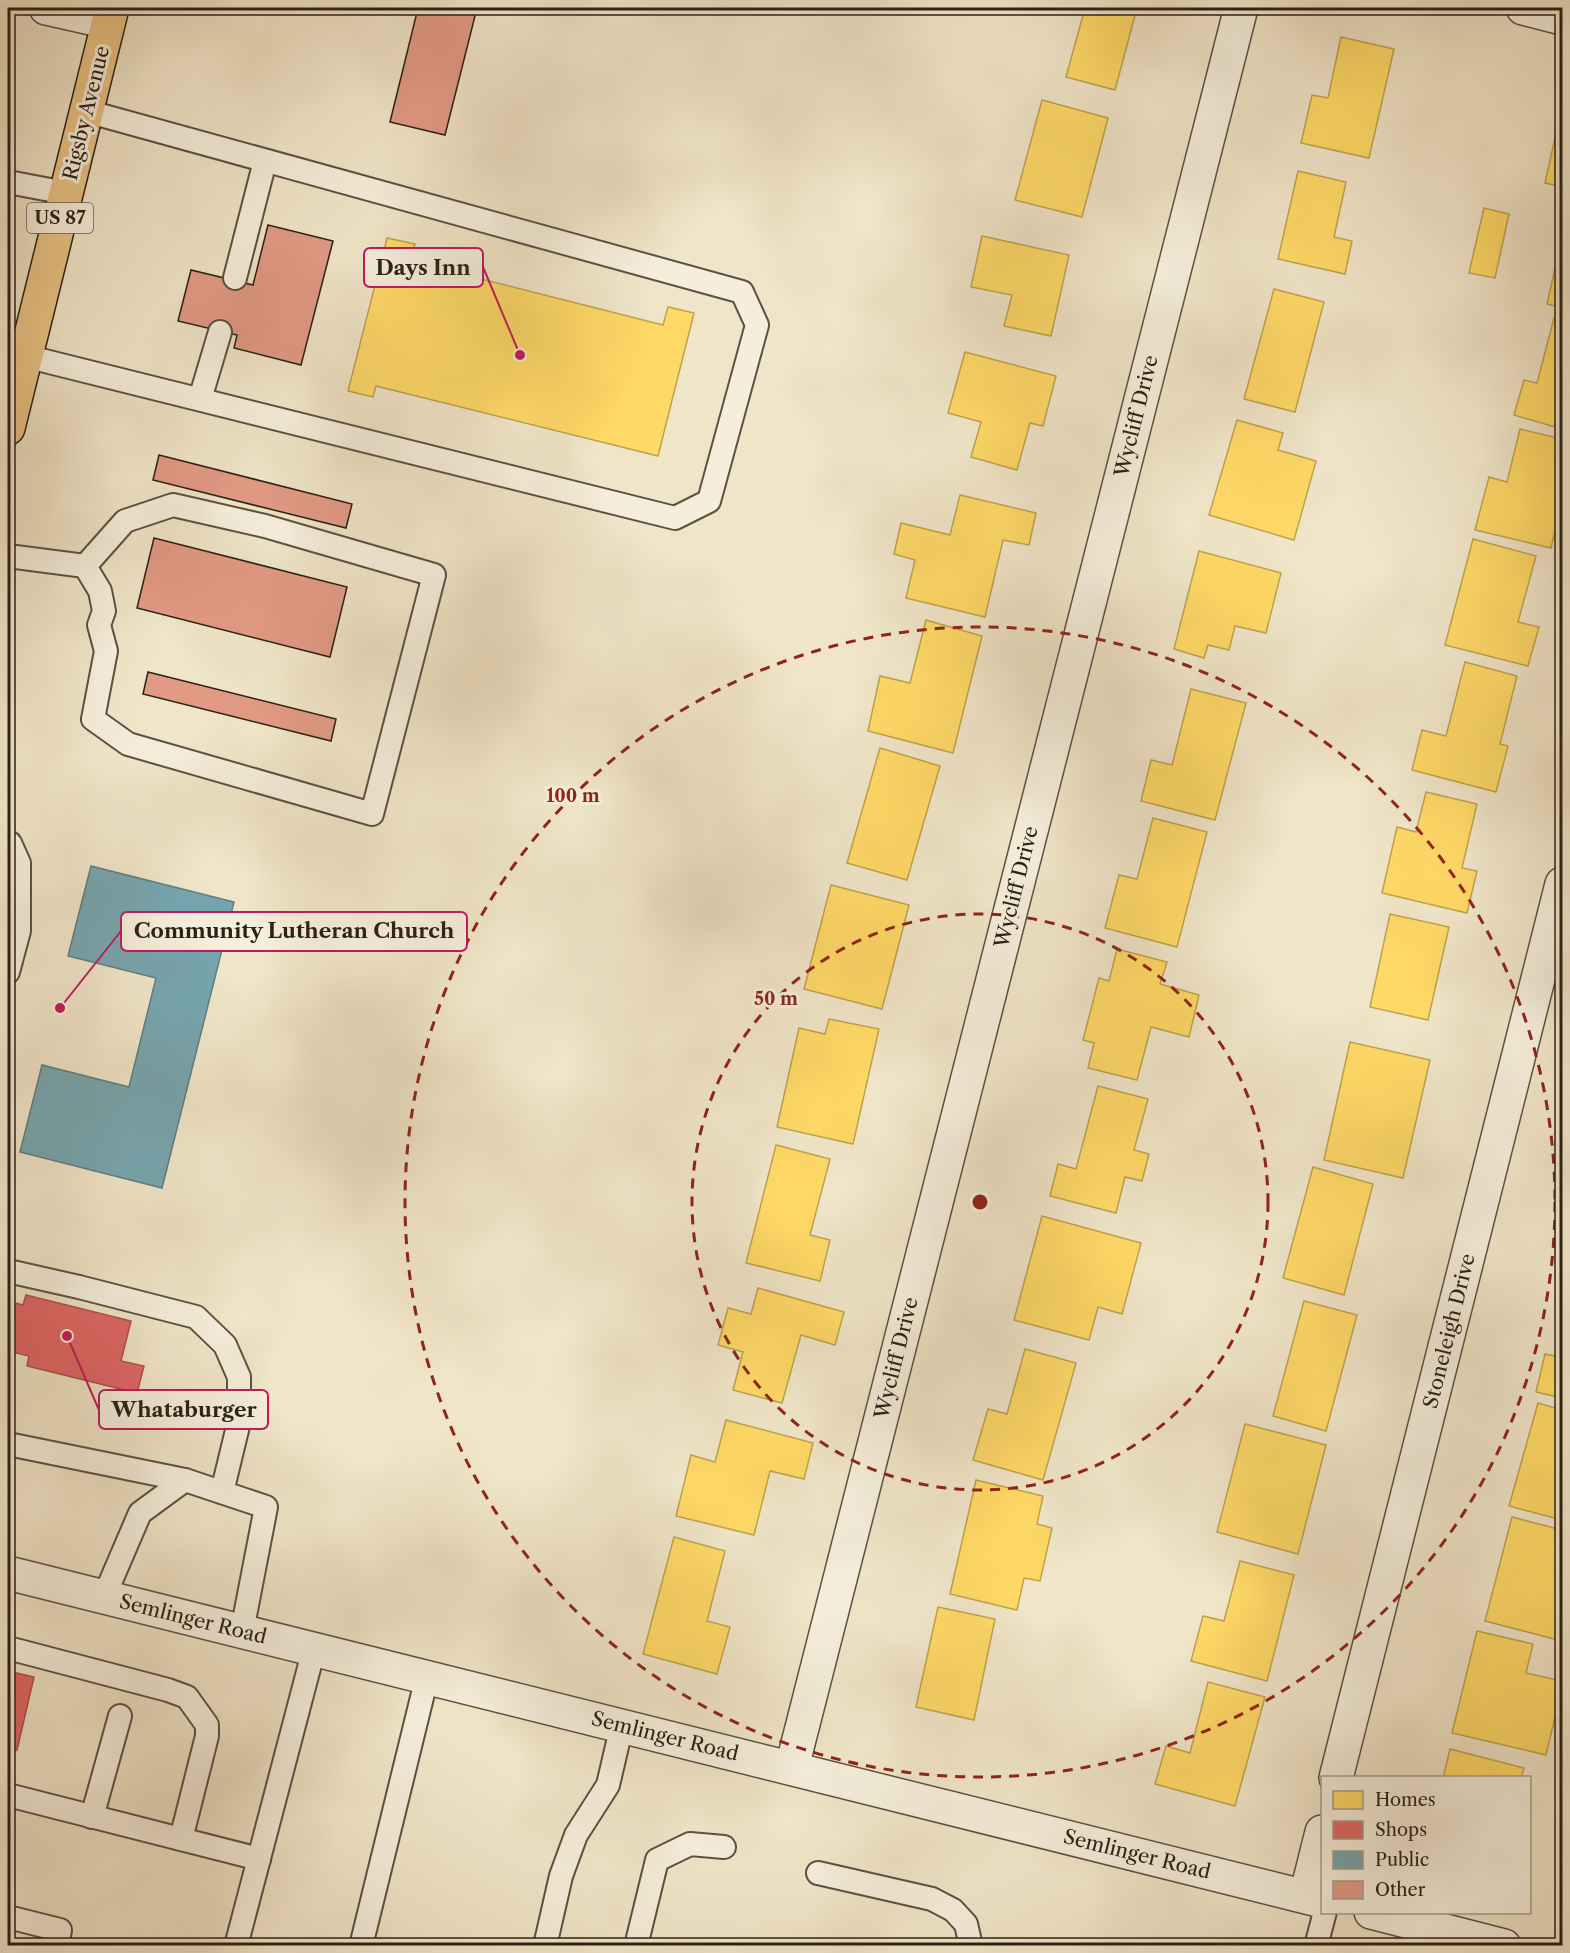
<svg xmlns="http://www.w3.org/2000/svg" width="1570" height="1953" font-family="'Libre Caslon Text',serif">
	<rect width="100%" height="100%" fill="#f0e5c8"/>
	<filter id="stains"><feTurbulence type="fractalNoise" baseFrequency=".00333" numOctaves="4"/><feColorMatrix values="0 0 0 0 .2 0 0 0 0 .09 0 0 0 0 .02 0 0 0 .5 -.17"/></filter>
	<radialGradient id="worn" r=".72"><stop offset=".6" stop-color="#630" stop-opacity="0"/><stop offset="1" stop-color="#630" stop-opacity=".3"/></radialGradient>
	<g fill="#ffd966" stroke="#bfa24e" stroke-width="1.5">
		<path d="M 1085,8 L 1137,8 L 1115,90 L 1066,77 Z"/>
		<path d="M 1341,37 L 1394,49 L 1369,158 L 1301,143 L 1312,95 L 1328,98 Z"/>
		<path d="M 1042,100 L 1108,118 L 1082,217 L 1015,200 Z"/>
		<path d="M 1560,115 L 1562,116 L 1562,187 L 1545,183 Z"/>
		<path d="M 1298,171 L 1346,182 L 1334,237 L 1352,241 L 1345,274 L 1278,259 Z"/>
		<path d="M 1484,208 L 1509,214 L 1495,278 L 1469,273 Z"/>
		<path d="M 982,236 L 1069,255 L 1051,336 L 1004,326 L 1012,295 L 971,287 Z"/>
		<path d="M 1562,237 L 1562,308 L 1547,304 Z"/>
		<path d="M 387,238 L 415,244 L 410,261 L 663,325 L 668,307 L 694,313 L 658,456 L 376,386 L 373,397 L 348,391 Z"/>
		<path d="M 1274,289 L 1324,302 L 1295,412 L 1244,399 Z"/>
		<path d="M 1554,318 L 1562,320 L 1562,429 L 1514,415 L 1524,380 L 1537,383 Z"/>
		<path d="M 965,352 L 1056,376 L 1043,426 L 1030,423 L 1017,470 L 971,457 L 981,422 L 948,413 Z"/>
		<path d="M 1237,420 L 1283,433 L 1278,450 L 1316,461 L 1294,540 L 1209,515 Z"/>
		<path d="M 1520,429 L 1562,439 L 1562,515 L 1559,514 L 1551,548 L 1475,530 L 1489,477 L 1507,482 Z"/>
		<path d="M 960,495 L 1036,513 L 1029,545 L 1003,540 L 985,617 L 906,598 L 915,560 L 894,554 L 901,523 L 950,535 Z"/>
		<path d="M 1473,539 L 1536,556 L 1518,622 L 1539,627 L 1528,666 L 1445,645 Z"/>
		<path d="M 1199,551 L 1281,573 L 1266,633 L 1235,626 L 1229,650 L 1208,645 L 1204,658 L 1174,649 Z"/>
		<path d="M 926,620 L 982,636 L 953,753 L 868,731 L 880,676 L 910,683 Z"/>
		<path d="M 1465,662 L 1517,676 L 1500,744 L 1508,746 L 1496,792 L 1412,770 L 1422,730 L 1446,736 Z"/>
		<path d="M 1191,689 L 1246,703 L 1215,820 L 1141,801 L 1151,760 L 1172,765 Z"/>
		<path d="M 880,748 L 940,766 L 907,880 L 847,863 Z"/>
		<path d="M 1426,792 L 1477,804 L 1462,868 L 1477,871 L 1467,913 L 1382,893 L 1397,827 L 1416,832 Z"/>
		<path d="M 1153,818 L 1207,832 L 1177,947 L 1105,928 L 1119,875 L 1137,879 Z"/>
		<path d="M 831,885 L 909,905 L 882,1009 L 804,989 Z"/>
		<path d="M 1390,914 L 1449,927 L 1428,1020 L 1370,1007 Z"/>
		<path d="M 1117,949 L 1167,962 L 1160,984 L 1199,995 L 1189,1037 L 1151,1027 L 1137,1080 L 1088,1068 L 1094,1043 L 1083,1040 L 1099,978 L 1109,981 Z"/>
		<path d="M 829,1019 L 879,1029 L 853,1144 L 777,1127 L 799,1028 L 825,1034 Z"/>
		<path d="M 1350,1042 L 1430,1060 L 1403,1178 L 1324,1160 Z"/>
		<path d="M 1098,1086 L 1148,1099 L 1134,1150 L 1149,1154 L 1142,1181 L 1125,1177 L 1116,1213 L 1050,1196 L 1058,1164 L 1076,1169 Z"/>
		<path d="M 776,1145 L 830,1159 L 810,1235 L 830,1240 L 820,1281 L 746,1263 Z"/>
		<path d="M 1313,1167 L 1373,1184 L 1344,1295 L 1283,1278 Z"/>
		<path d="M 1042,1216 L 1141,1243 L 1122,1314 L 1098,1307 L 1089,1340 L 1014,1320 Z"/>
		<path d="M 758,1288 L 844,1312 L 835,1345 L 801,1335 L 782,1403 L 733,1390 L 743,1352 L 718,1345 L 728,1308 L 751,1314 Z"/>
		<path d="M 1304,1301 L 1357,1315 L 1326,1431 L 1273,1416 Z"/>
		<path d="M 1562,1344 L 1562,1398 L 1536,1392 L 1545,1354 L 1560,1357 Z"/>
		<path d="M 1025,1349 L 1076,1363 L 1043,1480 L 973,1460 L 988,1409 L 1007,1414 Z"/>
		<path d="M 1538,1403 L 1562,1410 L 1562,1520 L 1509,1506 Z"/>
		<path d="M 726,1420 L 813,1443 L 804,1479 L 770,1471 L 754,1535 L 676,1516 L 691,1455 L 715,1462 Z"/>
		<path d="M 1245,1424 L 1326,1445 L 1298,1554 L 1217,1532 Z"/>
		<path d="M 976,1480 L 1043,1496 L 1037,1524 L 1052,1528 L 1040,1581 L 1024,1578 L 1017,1610 L 950,1594 Z"/>
		<path d="M 1512,1517 L 1562,1530 L 1562,1641 L 1485,1621 Z"/>
		<path d="M 674,1537 L 725,1551 L 707,1621 L 730,1627 L 717,1674 L 643,1654 Z"/>
		<path d="M 1240,1561 L 1294,1575 L 1267,1681 L 1191,1661 L 1203,1616 L 1224,1621 Z"/>
		<path d="M 938,1607 L 995,1619 L 974,1720 L 916,1707 Z"/>
		<path d="M 1477,1631 L 1533,1644 L 1526,1673 L 1562,1681 L 1562,1688 L 1546,1755 L 1452,1733 Z"/>
		<path d="M 1208,1682 L 1265,1697 L 1235,1806 L 1155,1784 L 1166,1746 L 1190,1753 Z"/>
		<path d="M 1450,1749 L 1524,1768 L 1521,1778 L 1443,1778 Z"/>
	</g>
	<g fill="#e06666" stroke="#a9514e" stroke-width="1.5">
		<path d="M 26,1295 L 131,1321 L 121,1361 L 144,1366 L 137,1393 L 27,1366 L 29,1356 L 8,1351 L 8,1301 L 23,1305 Z"/>
		<path d="M 8,1671 L 34,1677 L 17,1750 L 8,1748 Z"/>
	</g>
	<path fill="#76a5af" stroke="#5f7d81" stroke-width="1.5" d="M 91,866 L 234,902 L 162,1188 L 20,1152 L 42,1065 L 129,1087 L 156,978 L 68,956 Z"/>
	<g fill="#e29a85" stroke="#2a2017" stroke-width="1.5">
		<path d="M 418,8 L 477,8 L 445,135 L 390,122 Z"/>
		<path d="M 268,225 L 333,241 L 301,365 L 234,348 L 237,335 L 178,321 L 191,270 L 253,285 Z"/>
		<path d="M 159,455 L 352,504 L 346,528 L 153,480 Z"/>
		<path d="M 154,538 L 347,587 L 330,657 L 137,608 Z"/>
		<path d="M 148,672 L 336,719 L 331,741 L 143,694 Z"/>
	</g>
	<g fill="none" stroke-linecap="round" stroke-linejoin="round">
		<defs>
			<g id="lane">
				<path d="M 8,182 L 66,193"/>
				<path d="M 235,278 L 265,161"/>
				<path d="M 25,356 L 675,518 L 709,501 L 757,325 L 742,292 L 86,111"/>
				<path d="M 200,399 L 220,332"/>
				<path d="M 8,556 L 85,566 L 125,521 L 173,505 L 265,526 L 434,575 L 372,814 L 128,744 L 93,719 L 106,651 L 99,625 L 104,611 L 100,591 L 85,566"/>
				<path d="M 8,842 L 10,843 L 19,863 L 19,931 L 8,972"/>
				<path d="M 8,1271 L 79,1287 L 196,1317 L 225,1345 L 239,1377 L 239,1422 L 222,1492"/>
				<path d="M 8,1444 L 185,1480"/>
				<path d="M 104,1597 L 140,1513 L 185,1480 L 266,1507 L 242,1631"/>
				<path d="M 8,1648 L 168,1690 L 187,1697 L 207,1725 L 207,1736 L 181,1839"/>
				<path d="M 8,1795 L 259,1859"/>
				<path d="M 92,1817 L 120,1716"/>
				<path d="M 818,1873 L 932,1899 L 953,1910 L 966,1924 L 971,1946"/>
				<path d="M 8,1917 L 60,1930 L 57,1946"/>
				<path d="M 236,1946 L 314,1649"/>
				<path d="M 361,1946 L 427,1677"/>
				<path d="M 545,1946 L 561,1876 L 576,1835 L 608,1785 L 622,1725"/>
				<path d="M 636,1946 L 657,1860 L 690,1844 L 724,1847"/>
				<path d="M 1316,1946 L 1325,1912"/>
			</g>
			<g id="street">
				<path d="M 46,8 L 108,22"/>
				<path d="M 1523,8 L 1562,18"/>
				<path d="M 8,1573 L 1322,1901"/>
				<path d="M 792,1767 L 1241,8"/>
				<path d="M 1336,1778 L 1562,884"/>
				<path d="M 1306,1896 L 1322,1832"/>
				<path d="M 1371,1912 L 1504,1946"/>
			</g>
			<path id="primary" d="M 8,428 L 112,8"/>
		</defs>
		<use href="#lane" stroke="#5c5143" stroke-width="26"/>
		<use href="#street" stroke="#5c5143" stroke-width="36"/>
		<use href="#primary" stroke="#2a2017" stroke-width="36"/>
		<use href="#lane" stroke="#f5eedb" stroke-width="22"/>
		<use href="#street" stroke="#f5eedb" stroke-width="33"/>
		<use href="#primary" stroke="#e8c284" stroke-width="33"/>
	</g>
	<g fill="none" stroke="#8f2418" stroke-width="3" stroke-dasharray="10 8">
		<circle cx="980" cy="1202" r="288"/>
		<circle cx="980" cy="1202" r="575"/>
	</g>
	<g text-anchor="middle" dominant-baseline="central" stroke-width="6" stroke-linejoin="round" paint-order="stroke">
		<rect fill="#f5eedb" stroke="#675e52" stroke-width="1.5" x="27" y="203" width="66" height="30" rx="4.5"/>
		<g font-size="18" font-weight="bold" fill="#2a2017">
			<text x="60" y="218">US 87</text>
		</g>
		<g font-size="20" fill="#2a2017" stroke="#f5eedb">
			<text transform="translate(86 113) rotate(-76)">Rigsby Avenue</text>
			<text transform="translate(1136 416) rotate(-76)">Wycliff Drive</text>
			<text transform="translate(1016 887) rotate(-76)">Wycliff Drive</text>
			<text transform="translate(1449 1331) rotate(-76)">Stoneleigh Drive</text>
			<text transform="translate(896 1358) rotate(-76)">Wycliff Drive</text>
			<text transform="translate(193 1619) rotate(14)">Semlinger Road</text>
			<text transform="translate(665 1736) rotate(14)">Semlinger Road</text>
			<text transform="translate(1137 1854) rotate(14)">Semlinger Road</text>
		</g>
	</g>
	<circle cx="980" cy="1202" r="9" fill="#8f2418" stroke="#f5eedb" stroke-width="3"/>
	<g font-size="18" text-anchor="middle" font-weight="bold" fill="#8f2418" stroke="#f5eedb" stroke-width="6" stroke-linejoin="round" paint-order="stroke">
		<text x="573" y="802">100 m</text>
		<text x="776" y="1005">50 m</text>
	</g>
	<path fill="none" stroke="#c2185b" stroke-width="2" d="M520 355L483 267M60 1008L121 931M67 1336L99 1410"/>
	<g fill="#c2185b" stroke="#f5eedb" stroke-width="2">
		<circle cx="520" cy="355" r="6"/>
		<circle cx="60" cy="1008" r="6"/>
		<circle cx="67" cy="1336" r="6"/>
	</g>
	<g fill="#f5eedb" stroke="#c2185b" stroke-width="2">
		<rect x="364" y="248" width="119" height="39" rx="6"/>
		<rect x="121" y="912" width="346" height="39" rx="6"/>
		<rect x="99" y="1390" width="169" height="39" rx="6"/>
	</g>
	<g font-size="21" text-anchor="middle" font-weight="bold" fill="#2a2017">
		<text x="423" y="275">Days Inn</text>
		<text x="294" y="938">Community Lutheran Church</text>
		<text x="184" y="1417">Whataburger</text>
	</g>
	<rect width="1570" height="1953" fill="none" stroke="#f0e5c8" stroke-width="30"/>
	<rect x="9" y="9" width="1552" height="1935" fill="none" stroke="#2a2017" stroke-width="3"/>
	<rect x="15" y="15" width="1540" height="1923" fill="none" stroke="#2a2017" stroke-width="1.5"/>
	<rect x="1321" y="1776" width="210" height="138" fill="#f5eedb" stroke="#a49c8d" stroke-width="1.5"/>
	<rect x="1333" y="1791" width="30" height="18" fill="#ffd966" stroke="#a49c8d" stroke-width="1.5"/>
	<text x="1375" y="1806" font-size="18" fill="#2a2017">Homes</text>
	<rect x="1333" y="1821" width="30" height="18" fill="#e06666" stroke="#a49c8d" stroke-width="1.5"/>
	<text x="1375" y="1836" font-size="18" fill="#2a2017">Shops</text>
	<rect x="1333" y="1851" width="30" height="18" fill="#76a5af" stroke="#a49c8d" stroke-width="1.5"/>
	<text x="1375" y="1866" font-size="18" fill="#2a2017">Public</text>
	<rect x="1333" y="1881" width="30" height="18" fill="#e29a85" stroke="#a49c8d" stroke-width="1.5"/>
	<text x="1375" y="1896" font-size="18" fill="#2a2017">Other</text>
	<rect width="100%" height="100%" filter="url(#stains)"/>
	<rect width="100%" height="100%" fill="url(#worn)"/>
</svg>
